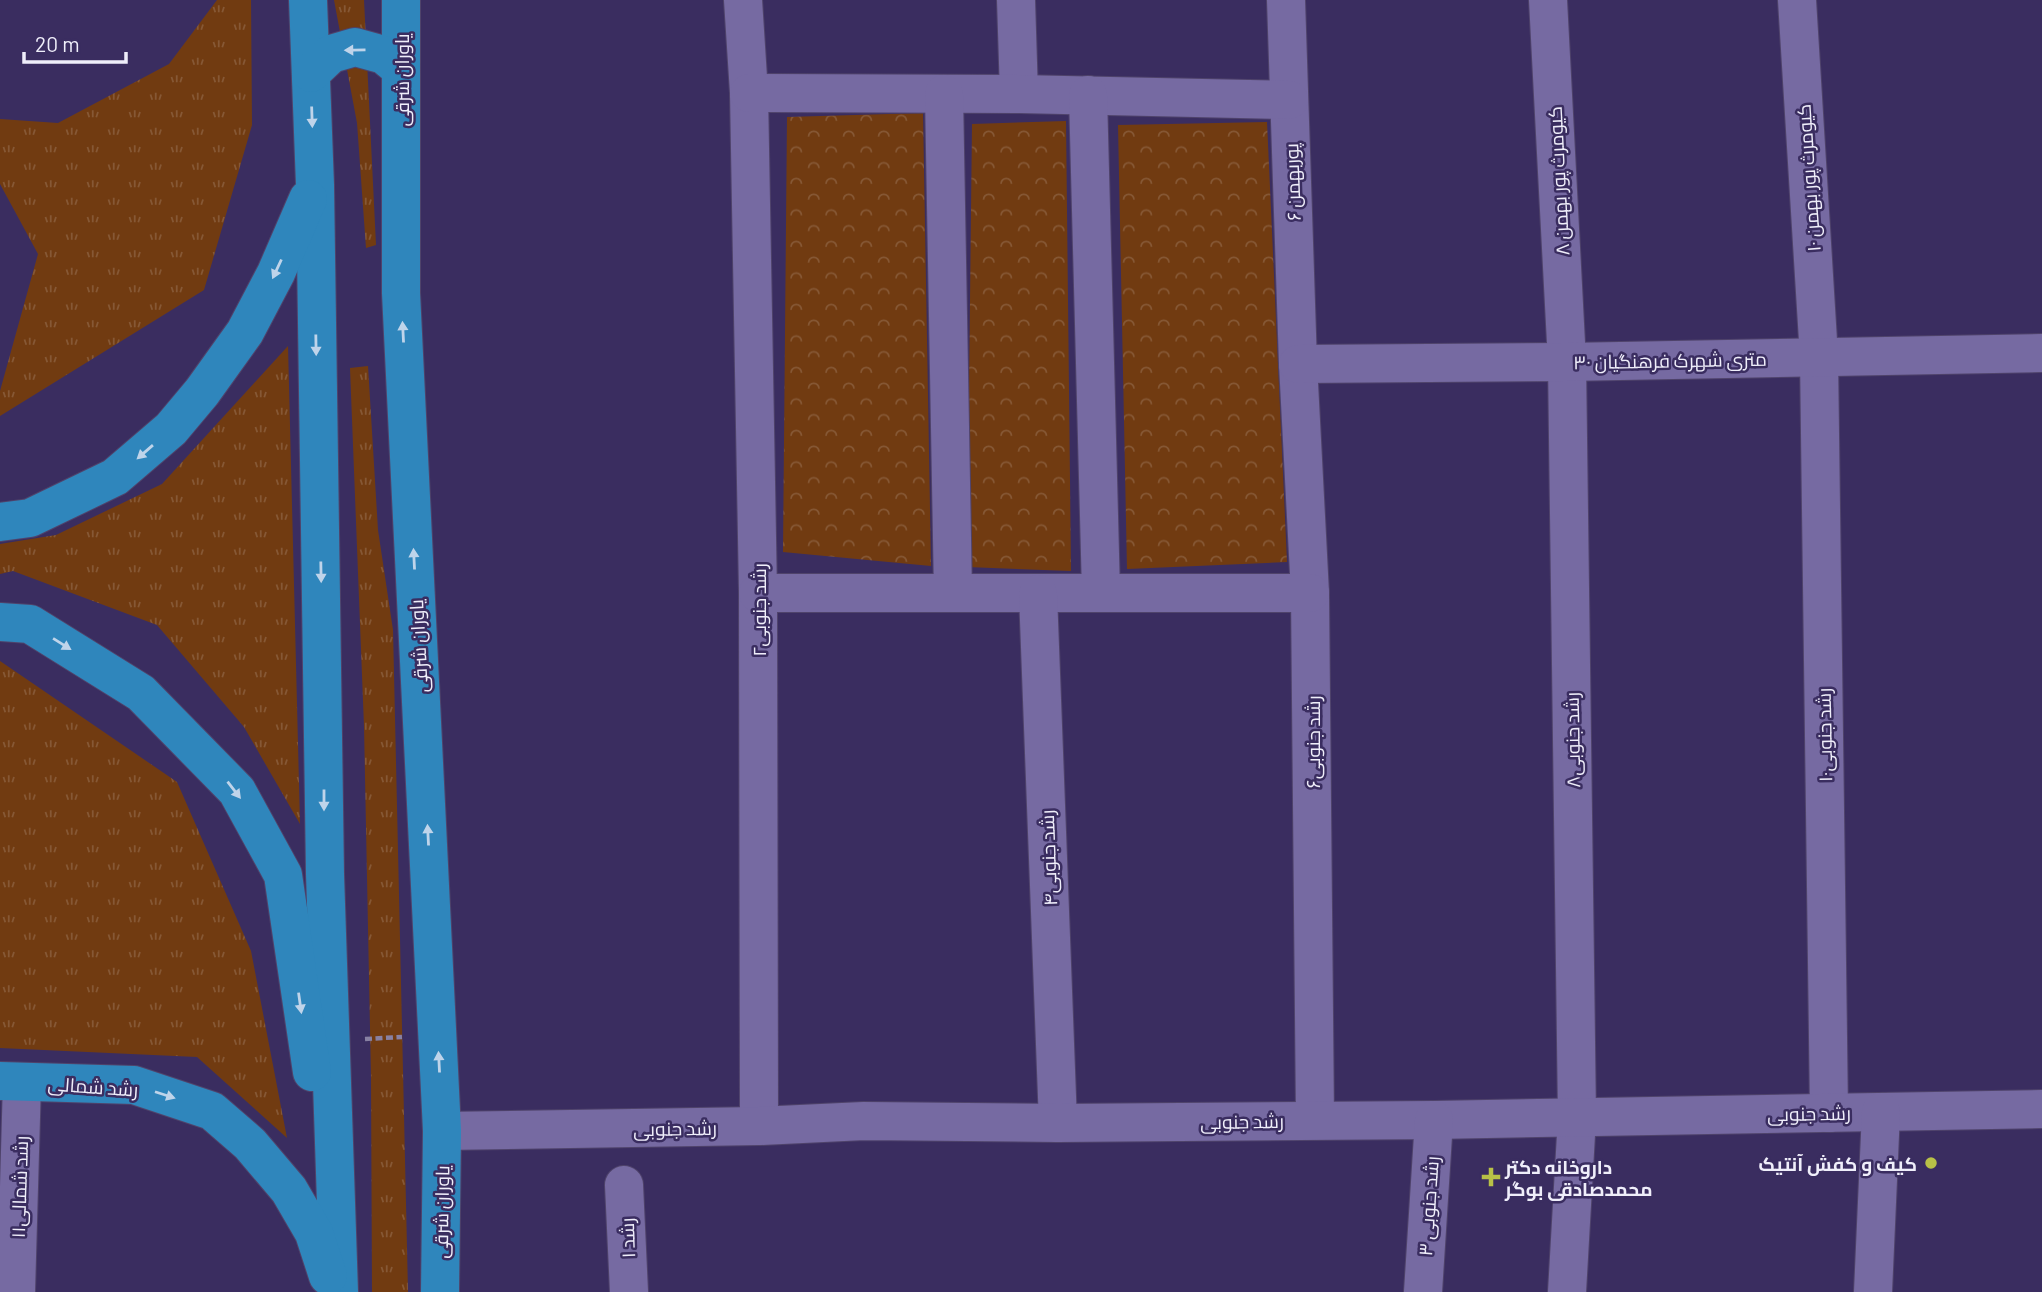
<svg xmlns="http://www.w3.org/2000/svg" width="2042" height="1292" font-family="Barlow,Cairo,sans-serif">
	<defs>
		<pattern id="grass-tufts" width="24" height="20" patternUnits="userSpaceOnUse" patternTransform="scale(1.75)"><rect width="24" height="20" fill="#713b11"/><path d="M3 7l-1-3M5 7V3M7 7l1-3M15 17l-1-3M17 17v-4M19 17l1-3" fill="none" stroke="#865835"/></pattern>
		<pattern id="park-crowns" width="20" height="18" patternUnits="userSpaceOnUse" patternTransform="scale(1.75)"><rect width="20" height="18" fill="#713b11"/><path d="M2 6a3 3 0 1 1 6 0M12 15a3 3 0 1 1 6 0" fill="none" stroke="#865835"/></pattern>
	</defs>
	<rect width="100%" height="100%" fill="#3a2d60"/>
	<g fill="url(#grass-tufts)">
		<path d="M 217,0 L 251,0 L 252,125 L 204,290 L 0,416 L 0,391 L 38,254 L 0,184 L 0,119 L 58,123 L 169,64 Z"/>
		<path d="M 334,0 L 364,0 L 376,245 L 366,248 L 357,123 Z"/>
		<path d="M 288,346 L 300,824 L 244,727 L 157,625 L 13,571 L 0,574 L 0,544 L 56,535 L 162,484 Z"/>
		<path d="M 368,366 L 378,530 L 393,630 L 408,1292 L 372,1292 L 371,1078 L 364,726 L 350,368 Z"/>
		<path d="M 0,661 L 177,782 L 251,951 L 287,1138 L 197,1057 L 0,1048 Z"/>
	</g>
	<g fill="url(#park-crowns)">
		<path d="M 923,113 L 931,566 L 783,552 L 787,117 Z"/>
		<path d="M 1066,121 L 1071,571 L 967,567 L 972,124 Z"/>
		<path d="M 1267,122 L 1287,562 L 1127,569 L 1118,125 Z"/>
	</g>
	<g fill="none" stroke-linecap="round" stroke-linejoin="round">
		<defs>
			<g id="minor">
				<path d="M 743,0 L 749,93 L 758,593 L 759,1126"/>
				<path d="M 1016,0 L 1019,94"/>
				<path d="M 1286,0 L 1298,364 L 1310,593 L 1315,1120"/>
				<path d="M 1548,0 L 1567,362 L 1577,1117 L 1567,1292"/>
				<path d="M 1797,0 L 1819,357 L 1829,1113"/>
				<path d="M 749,93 L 1019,94 L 1289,100"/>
				<path d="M 944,94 L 953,593"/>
				<path d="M 1088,95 L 1101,592"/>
				<path d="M 1298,364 L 1567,362 L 2042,353"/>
				<path d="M 758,593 L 1310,593"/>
				<path d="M 1038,594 L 1058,1123"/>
				<path d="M 442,1131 L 759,1126 L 864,1121 L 1058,1123 L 1434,1120 L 2042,1109"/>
				<path d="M 624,1185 L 629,1292"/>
				<path d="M 16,1292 L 22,1082"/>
				<path d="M 1423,1292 L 1434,1120"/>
				<path d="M 1873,1292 L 1881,1112"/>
			</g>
			<g id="major">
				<path d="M 308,0 L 315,185 L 325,874 L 339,1292"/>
				<path d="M 401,0 L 401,293 L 442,1131 L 440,1292"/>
				<path d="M 311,73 L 331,54 L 355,47 L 384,55 L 401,69"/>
				<path d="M 0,522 L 30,518 L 115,477 L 171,429 L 202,392 L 245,332 L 276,273 L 308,199"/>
				<path d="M 0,622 L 30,624 L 141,693 L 237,791 L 283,875 L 312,1072"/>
				<path d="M 0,1081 L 134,1085 L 212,1111 L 250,1144 L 289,1190 L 314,1233 L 328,1276"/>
			</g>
		</defs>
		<use href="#minor" stroke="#4f436b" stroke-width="40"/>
		<use href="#major" stroke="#4f436b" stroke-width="40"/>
		<path stroke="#8881a3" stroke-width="4.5" stroke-dasharray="7 3.5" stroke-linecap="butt" d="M 365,1039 L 402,1037"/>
		<use href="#minor" stroke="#766aa2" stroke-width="38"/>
		<use href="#major" stroke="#2f86bc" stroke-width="38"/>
	</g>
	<defs><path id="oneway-solid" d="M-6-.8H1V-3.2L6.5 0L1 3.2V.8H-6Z" transform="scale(1.75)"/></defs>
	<g fill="#bfd4ea">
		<use href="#oneway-solid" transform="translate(355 50) rotate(179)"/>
		<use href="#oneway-solid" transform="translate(312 117) rotate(88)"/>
		<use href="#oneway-solid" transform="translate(277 269) rotate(115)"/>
		<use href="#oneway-solid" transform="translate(403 332) rotate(-93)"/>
		<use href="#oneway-solid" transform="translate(316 345) rotate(89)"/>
		<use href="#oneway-solid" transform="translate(145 452) rotate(139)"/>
		<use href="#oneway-solid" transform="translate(414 559) rotate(-93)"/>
		<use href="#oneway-solid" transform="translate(321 572) rotate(89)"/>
		<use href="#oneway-solid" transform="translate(62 644) rotate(32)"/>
		<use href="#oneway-solid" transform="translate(234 790) rotate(52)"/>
		<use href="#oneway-solid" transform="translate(324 800) rotate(90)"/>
		<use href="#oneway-solid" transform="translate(428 835) rotate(-93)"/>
		<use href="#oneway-solid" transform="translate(300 1003) rotate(82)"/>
		<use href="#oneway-solid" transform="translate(439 1062) rotate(-93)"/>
		<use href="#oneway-solid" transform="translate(165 1095) rotate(18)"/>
	</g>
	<g fill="#b8c147" stroke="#3a2d60" stroke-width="2.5">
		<circle cx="1931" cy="1163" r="7"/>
		<path d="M1487.5 1166.5h7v7h7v7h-7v7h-7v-7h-7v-7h7z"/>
	</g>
	<g text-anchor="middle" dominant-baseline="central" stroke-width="5" stroke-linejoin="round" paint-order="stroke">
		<g font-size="19" fill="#efeefa" stroke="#3a2d60">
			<text transform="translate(401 80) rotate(-90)">یاوران شرقی</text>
			<text transform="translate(1808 178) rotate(-94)">کیومرث پور بهمن ۱۰</text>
			<text transform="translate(1558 181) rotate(-93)">کیومرث پور بهمن ۸</text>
			<text transform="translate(1292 182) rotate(-92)">پوربهمن ۶</text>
			<text transform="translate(1670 360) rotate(-1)">۳۰ متری شهرک فرهنگیان</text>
			<text transform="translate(758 610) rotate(-90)">رشد جنوبی۲</text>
			<text transform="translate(418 646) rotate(-93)">یاوران شرقی</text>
			<text transform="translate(1824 735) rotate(-91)">رشد جنوبی۱۰</text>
			<text transform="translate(1572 740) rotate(-91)">رشد جنوبی۸</text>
			<text transform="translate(1312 742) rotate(-90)">رشد جنوبی۶</text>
			<text transform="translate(1048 858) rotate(-92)">رشد جنوبی۴</text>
			<text transform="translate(93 1086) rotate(4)">رشد شمالی</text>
			<text transform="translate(1809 1113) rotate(-1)">رشد جنوبی</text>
			<text transform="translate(1242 1121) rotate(-1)">رشد جنوبی</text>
			<text transform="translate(675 1128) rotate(-1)">رشد جنوبی</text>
			<text transform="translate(19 1187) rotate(-88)">رشد شمالی۱۱</text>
			<text transform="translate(1428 1206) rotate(-86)">رشد جنوبی ۳</text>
			<text transform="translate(441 1212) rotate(-89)">یاوران شرقی</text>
			<text transform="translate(627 1238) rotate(-92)">رشد ۱</text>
		</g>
		<g font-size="19" font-weight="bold" fill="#efeefa" stroke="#3a2d60" text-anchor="end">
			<text x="1917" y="1163">کیف و کفش آنتیک</text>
			<text x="1505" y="1166" text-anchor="start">داروخانه دکتر<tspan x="1505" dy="22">محمدصادقی بوگر</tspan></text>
		</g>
	</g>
	<path d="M24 52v10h102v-10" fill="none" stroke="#efeefa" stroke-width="3.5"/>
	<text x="35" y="52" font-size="21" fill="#efeefa" stroke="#3a2d60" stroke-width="5" paint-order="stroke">20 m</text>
</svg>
